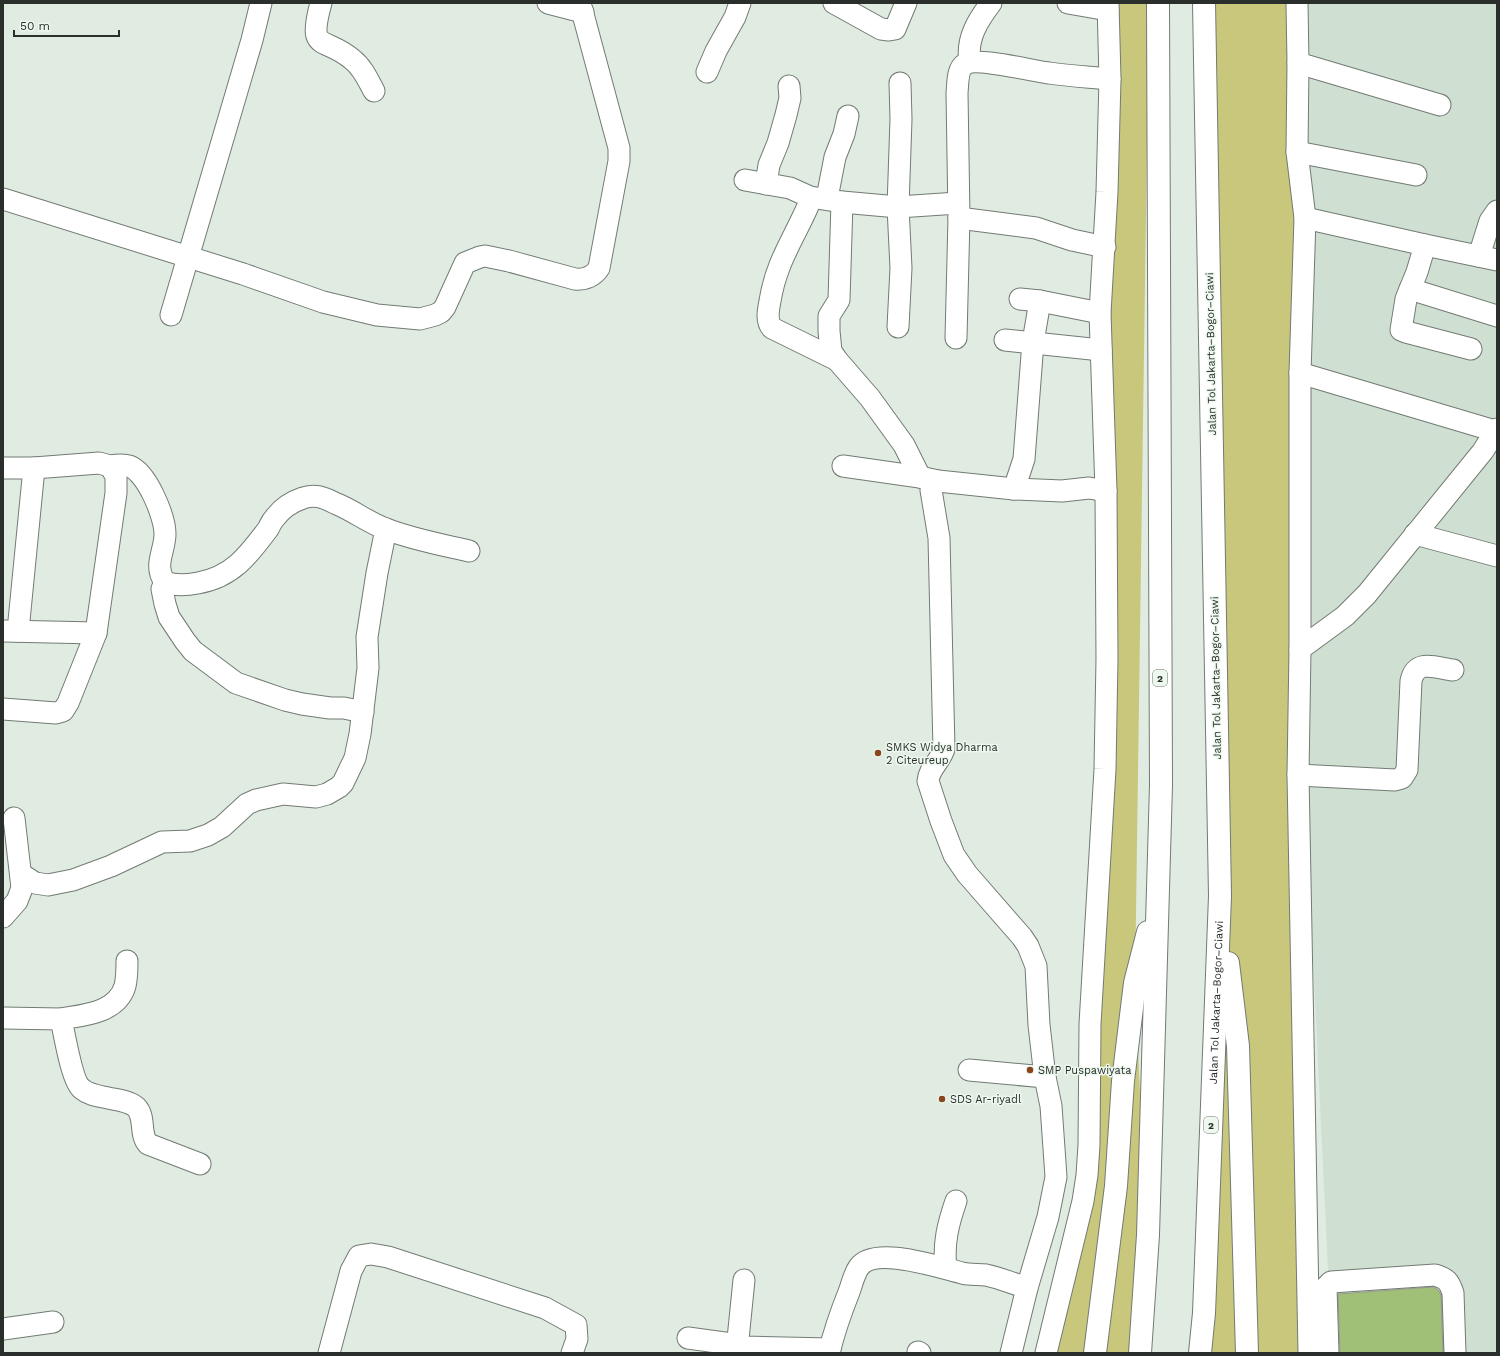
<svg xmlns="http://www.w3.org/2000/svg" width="1500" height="1356" font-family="'Work Sans',sans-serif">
	<rect width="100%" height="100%" fill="#e0ebe1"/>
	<path fill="#cfdfd1" d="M 1272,3 L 1497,3 L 1497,1353 L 1332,1353 L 1286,394 Z"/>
	<g fill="#c8c77c">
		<path d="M 1110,3 L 1149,3 L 1135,983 L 1147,1245 L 1140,1353 L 1046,1353 L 1087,1175 Z"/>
		<path d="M 1205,3 L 1298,3 L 1307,1353 L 1198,1353 L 1220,896 Z"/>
	</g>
	<path fill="#0003" d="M 1438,1290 L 1446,1299 L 1451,1353 L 1340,1353 Z"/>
	<path fill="#a0c077" stroke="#969c90" d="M 1433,1287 L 1438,1290 L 1441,1295 L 1443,1353 L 1340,1353 L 1338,1294 Z"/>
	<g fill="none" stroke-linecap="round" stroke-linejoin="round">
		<defs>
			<g id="minor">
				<path d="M 321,3 C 307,54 324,35 353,60 C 363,68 368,80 374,91"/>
				<path d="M 548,3 L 583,12"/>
				<path d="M 834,3 L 881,29 L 889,30 L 895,29 L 906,3"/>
				<path d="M 1068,3 L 1108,10"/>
				<path d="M 1297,3 L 1298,63 L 1297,152 L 1305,218 L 1300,373 L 1300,649 L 1298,775 L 1309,1353"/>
				<path d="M 970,61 C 966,39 978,20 991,3"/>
				<path d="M 1298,63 L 1440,105"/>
				<path d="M 707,72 L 716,51 L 735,17 L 740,3"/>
				<path d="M 1297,152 L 1416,175"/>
				<path d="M 745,180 L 790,188 L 810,197 L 842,202 L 898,207 L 958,203"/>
				<path d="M 766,184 L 769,165 L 778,143 L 786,115 L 790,98 L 789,86"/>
				<path d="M 810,197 L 808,206 C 793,240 776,263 770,301 C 768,311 766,321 772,328 L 837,360"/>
				<path d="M 827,198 L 835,157 L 844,134 L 848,116"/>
				<path d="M 3,199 L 243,274 L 323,302 L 377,315 L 420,319 L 435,315 L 441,312 L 445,307 L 465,263 L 480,257 L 485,256 L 509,261 L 575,279 C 585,280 594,276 599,268 L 619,161 L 619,148 L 580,3"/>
				<path d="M 842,202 L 839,300 L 829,316 L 829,331 L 831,351 L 837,360 L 870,398 L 904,445 L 920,477"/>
				<path d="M 959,218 L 1036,228 L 1072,240 L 1105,247"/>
				<path d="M 1305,218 L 1425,245 L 1417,272 L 1406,299 L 1401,330 L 1406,332 L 1471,349"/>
				<path d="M 1425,245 L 1497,260"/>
				<path d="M 1479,256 L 1490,221 L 1497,211"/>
				<path d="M 1410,289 L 1497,316"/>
				<path d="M 1020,299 L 1040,301 L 1100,313"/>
				<path d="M 171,315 L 252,40 L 261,3"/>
				<path d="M 898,327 L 901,268 L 898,207 L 901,119 L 900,83"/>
				<path d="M 956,338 L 959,218 L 957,93 C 958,84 957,69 965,64 C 976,57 1033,71 1049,73 C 1069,76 1090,77 1110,79"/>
				<path d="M 1005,340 L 1101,350"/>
				<path d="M 1300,373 L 1495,431"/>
				<path d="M 110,466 C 116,465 123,464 129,466 C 147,472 165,517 165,534 C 165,551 153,566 165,582 C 175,586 187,585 198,583 C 232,577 248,556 268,529 C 270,526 271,522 274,519 C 281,509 291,502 303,498 C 316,493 326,499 337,504 C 354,511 369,523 386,529 C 411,539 443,545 469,551"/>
				<path d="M 843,466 L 920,477 L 938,481 L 1014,489 L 1062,491 L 1089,488 L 1106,491"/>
				<path d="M 3,468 L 34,468 L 99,463 L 110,466 L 116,476 L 116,493 L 96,633 L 68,703 L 63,711 L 56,713 L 3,709"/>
				<path d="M 938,481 L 932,486 L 931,490 L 939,538 L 944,749 C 940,762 929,768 928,781 L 941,821 L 954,855 L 967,874 L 1022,937 L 1028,946 L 1036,966 L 1039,1025 L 1045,1077 L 1051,1106 L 1056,1177 L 1048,1217 L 1027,1288 L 1011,1353"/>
				<path d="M 1014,489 L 1024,459 L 1033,342 L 1040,301"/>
				<path d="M 1415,534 L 1497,556"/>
				<path d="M 165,582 L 162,589 L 165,604 L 169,617 L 185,641 L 193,651 L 236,683 L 285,700 L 302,704 L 330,708 L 344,708 L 363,712"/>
				<path d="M 4,631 L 96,633"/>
				<path d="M 18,631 L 34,468"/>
				<path d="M 1300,649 L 1345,616 L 1367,594 L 1483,451 L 1497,429"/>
				<path d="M 1298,775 L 1395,780 L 1402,778 L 1407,770 L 1411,681 C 1416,658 1436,668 1453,670"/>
				<path d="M 21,874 L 35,883 L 48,885 L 73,880 L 111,866 L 162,842 L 190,841 L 208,835 L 222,827 L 247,804 L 256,800 L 283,794 L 316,797 L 327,794 L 339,787 L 343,783 L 355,758 L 360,734 L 368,668 L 367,637 L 377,573 L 386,529"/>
				<path d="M 3,917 L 17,901 L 22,888 L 14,818"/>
				<path d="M 127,961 C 127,969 127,978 125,986 C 117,1013 84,1015 61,1019 C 64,1032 72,1082 82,1089 C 89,1095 99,1096 108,1098 C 117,1100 129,1101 136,1107 C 146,1117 139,1134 148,1144 L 200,1164"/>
				<path d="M 3,1018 L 61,1019"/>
				<path d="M 969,1070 L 1045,1077"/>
				<path d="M 946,1268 C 943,1244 948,1224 956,1201"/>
				<path d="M 744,1280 L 738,1339 L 739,1345 L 745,1347 L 830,1349"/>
				<path d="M 3,1329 L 53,1322"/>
				<path d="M 688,1338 L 739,1345"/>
				<path d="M 918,1352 L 920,1353"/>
				<path d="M 329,1353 L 351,1271 L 359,1256 L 371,1254 L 388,1257 L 545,1308 L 576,1325 L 577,1339 L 572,1353"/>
				<path d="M 829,1353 C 834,1332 841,1312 849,1292 C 852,1284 854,1274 859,1267 C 875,1245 941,1268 962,1273 C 970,1275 978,1274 986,1275 C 1000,1278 1014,1284 1027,1288"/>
				<path d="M 1046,1353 L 1083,1201 L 1087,1175 L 1089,1145 L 1090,1024 L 1105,769 L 1107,659 L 1106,491 L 1100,313 L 1107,192 L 1110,79 L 1108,3"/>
				<path d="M 1328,1353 L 1326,1287 L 1331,1282 L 1435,1275 C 1447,1279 1449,1281 1453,1293 L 1455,1353"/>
			</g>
			<g id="highway">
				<path d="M 1228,963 L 1238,1046 L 1247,1353"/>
				<path d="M 1095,1353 L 1116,1186 L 1123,1081 L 1135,983 L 1148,932"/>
				<path d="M 1140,1353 L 1148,1235 L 1161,785 L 1158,3"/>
				<path id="s1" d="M 1200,1353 L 1204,1313 L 1206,1262 L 1220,896 L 1204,3"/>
			</g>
		</defs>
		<use href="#minor" stroke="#727b73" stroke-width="23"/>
		<use href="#highway" stroke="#727b73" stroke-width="24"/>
		<use href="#minor" stroke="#fff" stroke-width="21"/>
		<use href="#highway" stroke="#fff" stroke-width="22"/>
	</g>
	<g fill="#8a451c" stroke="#edf8ee" stroke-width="1.5">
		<circle cx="878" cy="753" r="4"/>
		<circle cx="1030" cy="1070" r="4"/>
		<circle cx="942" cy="1099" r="4"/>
	</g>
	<g text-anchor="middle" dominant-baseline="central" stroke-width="3" stroke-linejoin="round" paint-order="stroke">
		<g fill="#edf8ee" stroke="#656b66" stroke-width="1">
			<rect x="1153" y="670" width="14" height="16" rx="3"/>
			<rect x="1204" y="1117" width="14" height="16" rx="3"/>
		</g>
		<g font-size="10" font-weight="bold" fill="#2b2f2c">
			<text x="1160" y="678">2</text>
			<text x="1211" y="1125">2</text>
		</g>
		<g font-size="11" fill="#2b2f2c" stroke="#edf8ee">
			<text transform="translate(1211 354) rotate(-91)">Jalan Tol Jakarta–Bogor–Ciawi</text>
			<text transform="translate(1216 678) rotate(-91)">Jalan Tol Jakarta–Bogor–Ciawi</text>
			<text stroke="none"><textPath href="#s1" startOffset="351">Jalan Tol Jakarta–Bogor–Ciawi</textPath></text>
		</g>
		<g font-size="11" fill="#2b2f2c" stroke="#edf8ee" text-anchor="start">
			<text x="886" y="747">SMKS Widya Dharma<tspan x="886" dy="13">2 Citeureup</tspan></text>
			<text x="1038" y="1070">SMP Puspawiyata</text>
			<text x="950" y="1099">SDS Ar-riyadl</text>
		</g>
	</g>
	<rect width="1500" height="1356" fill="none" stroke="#2b2f2c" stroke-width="8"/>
	<path d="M14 30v6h105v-6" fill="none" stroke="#2b2f2c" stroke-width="2"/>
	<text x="20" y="30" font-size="12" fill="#2b2f2c" stroke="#edf8ee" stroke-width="3" paint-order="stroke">50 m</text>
</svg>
